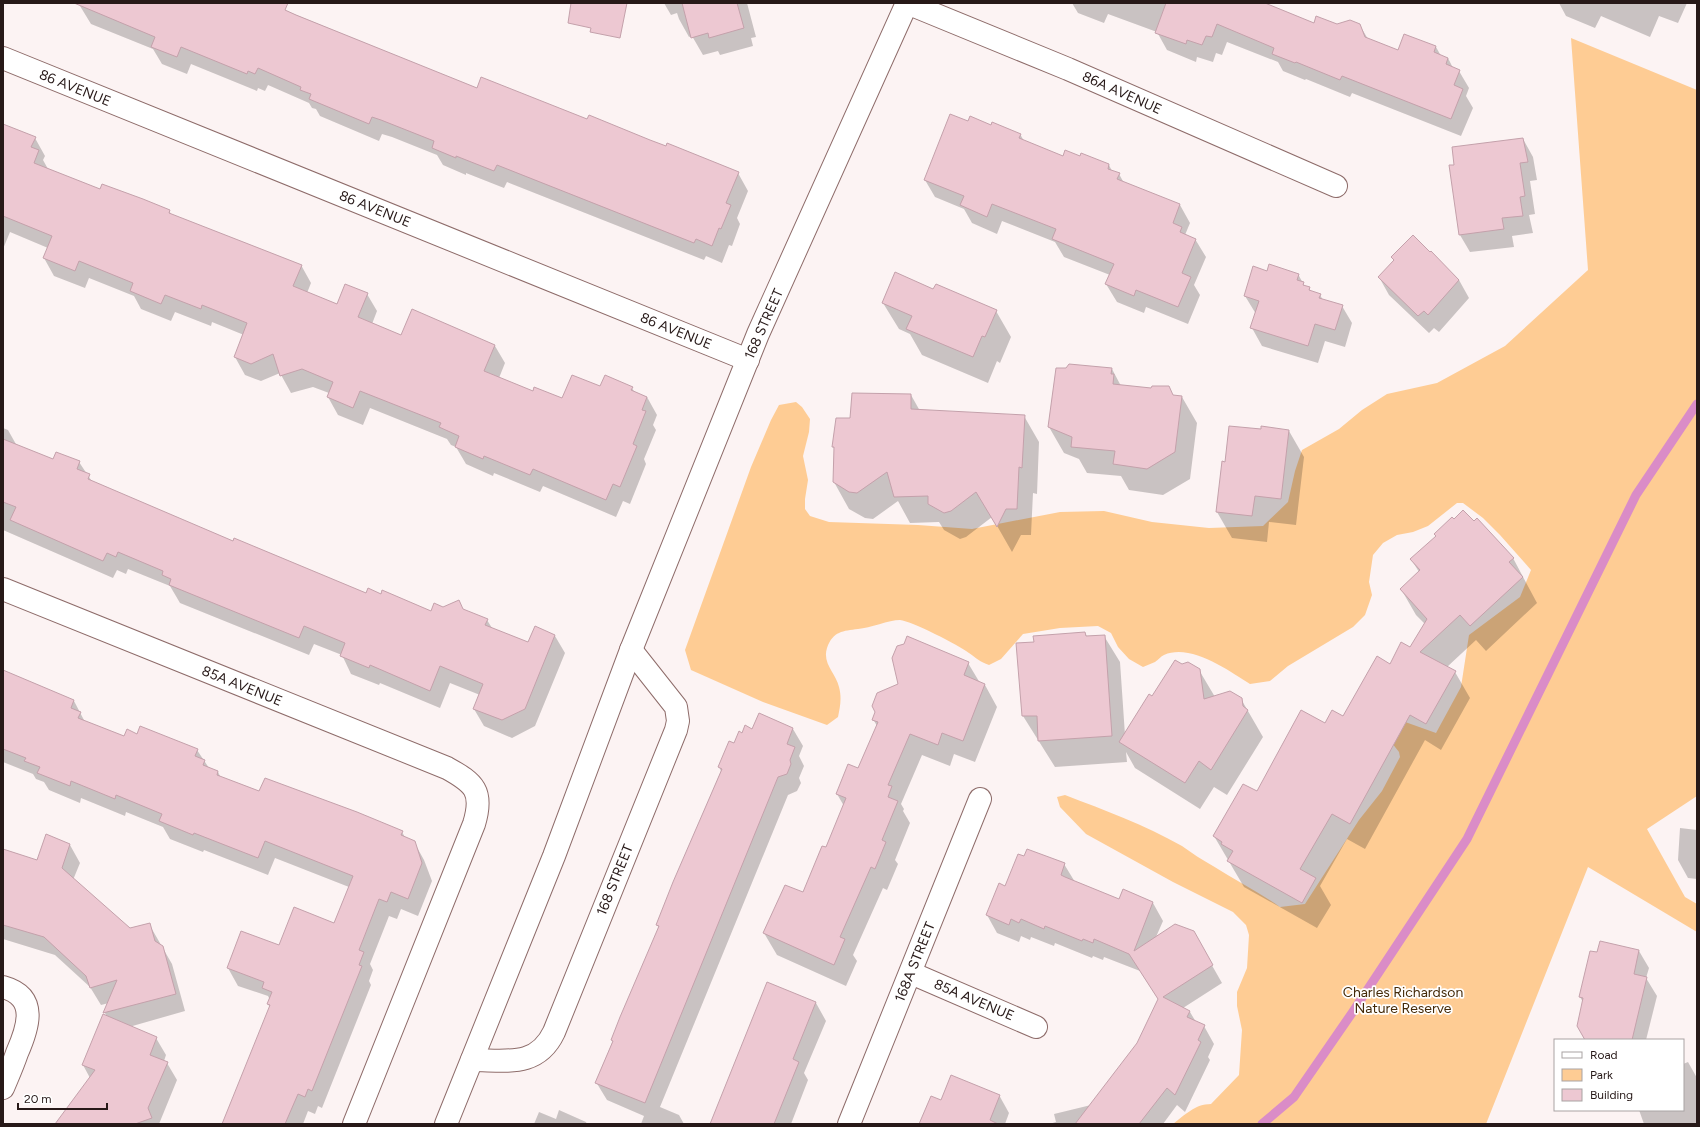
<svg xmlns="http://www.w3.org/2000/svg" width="1700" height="1127" font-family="Figtree,sans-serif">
	<rect width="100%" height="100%" fill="#fcf3f3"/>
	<path fill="#fecc94" d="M 1571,38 L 1697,90 L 1697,796 L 1647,829 L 1685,897 L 1697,904 L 1697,932 L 1588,867 L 1486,1124 L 1173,1124 C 1185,1115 1195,1104 1211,1104 L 1239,1075 L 1242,1030 L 1237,1006 L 1237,992 L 1247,968 L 1249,935 L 1246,925 L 1233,912 L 1173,882 L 1086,834 L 1060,807 L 1057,797 L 1065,795 C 1104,810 1145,825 1182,846 C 1192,853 1202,860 1213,866 C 1235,880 1259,892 1280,907 L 1305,904 L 1359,820 L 1382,791 L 1400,757 L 1399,752 L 1388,738 L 1394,718 L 1436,733 L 1461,687 L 1469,635 L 1520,597 L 1531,570 L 1500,535 L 1483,518 L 1463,503 L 1457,503 L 1428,526 L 1413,532 L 1397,535 L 1383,543 L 1373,555 L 1369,582 L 1372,595 L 1365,615 L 1353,627 L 1288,666 L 1270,681 L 1250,684 C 1229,671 1191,643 1164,655 C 1161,656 1158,660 1155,662 C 1151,664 1147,665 1143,667 L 1129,659 L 1118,647 L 1111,633 L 1098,626 L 1060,628 L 1023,634 L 1001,659 L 989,665 C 980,662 976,658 969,653 C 958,645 912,621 900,620 C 889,620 870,628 858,629 C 843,631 833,631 827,648 C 822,664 836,673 839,687 C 842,698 840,707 838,717 L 827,725 L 763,702 L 691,670 L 685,650 L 751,467 L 771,420 L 779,405 L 796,402 L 802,407 L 810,419 L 809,432 L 803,456 L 808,480 L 805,499 L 805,509 L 810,516 L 829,522 L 918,525 L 972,529 L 1060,512 L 1104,511 L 1152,522 L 1209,528 L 1263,526 L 1288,502 L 1295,471 L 1302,450 L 1339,429 L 1362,410 L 1387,394 L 1437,383 L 1505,346 L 1588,270 Z"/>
	<g fill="#0003">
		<path d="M 82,3 L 267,3 L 477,89 L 588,121 L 650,141 L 738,173 L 748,191 L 737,218 L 740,224 L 732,246 L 729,245 L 722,263 L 706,256 L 704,260 L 507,182 L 504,188 L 466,173 L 466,175 L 443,165 L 437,155 L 392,137 L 382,134 L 379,141 L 320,116 L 316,109 L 312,108 L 309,103 L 268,85 L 265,91 L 258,88 L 257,91 L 191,64 L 187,74 L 162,64 L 153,49 L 91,24 L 80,6 Z"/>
		<path d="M 664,3 L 747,3 L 756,37 L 751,38 L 753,46 L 720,55 L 718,51 L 703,55 L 692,36 L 689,37 L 679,19 L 677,13 L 671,15 Z"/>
		<path d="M 1072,3 L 1246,3 L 1314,24 L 1337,25 L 1359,24 L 1368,39 L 1398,51 L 1436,47 L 1441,56 L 1448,58 L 1453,68 L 1459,71 L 1469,88 L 1466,96 L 1473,108 L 1461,136 L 1352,93 L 1350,97 L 1306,79 L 1305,80 L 1283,71 L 1278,62 L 1227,42 L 1222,55 L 1216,53 L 1213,62 L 1197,57 L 1196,62 L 1167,50 L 1157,32 L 1108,14 L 1104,23 L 1078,13 Z"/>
		<path d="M 1559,3 L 1687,3 L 1678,23 L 1659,16 L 1650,37 L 1601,16 L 1595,28 L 1566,16 Z"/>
		<path d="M 968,122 L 992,126 L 1020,134 L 1024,141 L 1063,157 L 1109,165 L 1112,171 L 1119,174 L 1124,183 L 1180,205 L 1190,223 L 1185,235 L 1195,239 L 1206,257 L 1194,285 L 1200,295 L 1188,324 L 1146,307 L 1144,313 L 1117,302 L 1106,284 L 1110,275 L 1064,257 L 1055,242 L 1002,221 L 997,234 L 972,223 L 964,209 L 935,197 L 925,180 Z"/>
		<path d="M 3,125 L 35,138 L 45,156 L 43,160 L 48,169 L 100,191 L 169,211 L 172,215 L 301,265 L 311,283 L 307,293 L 338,306 L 367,294 L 377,311 L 372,324 L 402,336 L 495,346 L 505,363 L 499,378 L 533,393 L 563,399 L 601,388 L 632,388 L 635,393 L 647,397 L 657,415 L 653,425 L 656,430 L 644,459 L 646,464 L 630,504 L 623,501 L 616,517 L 543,486 L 540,492 L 494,473 L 493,476 L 466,464 L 456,447 L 451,445 L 447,439 L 370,408 L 363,425 L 338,415 L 328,397 L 329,393 L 313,387 L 291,393 L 280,373 L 261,381 L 245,375 L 235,357 L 244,335 L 212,322 L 211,326 L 175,312 L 171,321 L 141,309 L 134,296 L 89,278 L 85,288 L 54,276 L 44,258 L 48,248 L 10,232 L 3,249 Z"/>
		<path d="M 1523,139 L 1533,157 L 1537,180 L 1530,181 L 1535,214 L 1529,215 L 1533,233 L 1512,236 L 1514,247 L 1470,252 L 1460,235 L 1455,165 Z"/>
		<path d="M 1395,261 L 1459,280 L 1469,298 L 1439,332 L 1434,328 L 1429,333 L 1389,295 L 1379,277 Z"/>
		<path d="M 1267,272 L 1298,274 L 1305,287 L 1309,288 L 1311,292 L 1320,295 L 1323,300 L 1342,306 L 1352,323 L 1345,347 L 1325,341 L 1318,363 L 1262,346 L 1252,328 L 1256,314 L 1245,296 Z"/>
		<path d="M 934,290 L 996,311 L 1011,337 L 1000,363 L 997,361 L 988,383 L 922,355 L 910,334 L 899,329 L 883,303 Z"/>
		<path d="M 1112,369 L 1121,386 L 1151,389 L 1173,396 L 1182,397 L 1197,423 L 1190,479 L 1163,495 L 1129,490 L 1121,476 L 1087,473 L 1079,459 L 1064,453 L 1049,427 Z"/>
		<path d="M 911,395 L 920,411 L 1024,416 L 1039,442 L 1037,494 L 1033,493 L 1031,535 L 1021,535 L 1012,552 L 992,517 L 966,537 L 960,539 L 944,530 L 939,522 L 910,523 L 898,501 L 873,519 L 865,518 L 849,509 L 834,482 L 835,450 L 833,447 L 851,419 Z"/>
		<path d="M 3,428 L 8,430 L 17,446 L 54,460 L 79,462 L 93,483 L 234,542 L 367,594 L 432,612 L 443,608 L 464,611 L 487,620 L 492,628 L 529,643 L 555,636 L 565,653 L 535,726 L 512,738 L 484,726 L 474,709 L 480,695 L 450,683 L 440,708 L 380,683 L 379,685 L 351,674 L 342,655 L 314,644 L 309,655 L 180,603 L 170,586 L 128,569 L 126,574 L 117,570 L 113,578 L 3,530 Z"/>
		<path d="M 1262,431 L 1289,431 L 1304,457 L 1296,525 L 1269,522 L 1267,542 L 1232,538 L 1217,512 L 1226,463 Z"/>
		<path d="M 1513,558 L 1537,603 L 1486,651 L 1476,640 L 1447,667 L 1455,672 L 1470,698 L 1441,750 L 1425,740 L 1365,849 L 1347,839 L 1320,886 L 1331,905 L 1317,928 L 1244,887 L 1214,836 L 1325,725 L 1344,718 L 1390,665 L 1411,648 L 1425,624 L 1416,615 L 1401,589 L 1419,572 L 1411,559 Z"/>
		<path d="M 1085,633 L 1087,637 L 1104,636 L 1120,662 L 1125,735 L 1153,697 L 1182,666 L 1199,670 L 1215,697 L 1241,699 L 1263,737 L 1227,795 L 1214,787 L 1200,809 L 1135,768 L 1126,752 L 1127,762 L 1055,767 L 1023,716 L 1018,644 L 1035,643 Z"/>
		<path d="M 968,663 L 980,683 L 985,685 L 997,707 L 975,762 L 954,754 L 950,766 L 922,755 L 901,804 L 904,809 L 903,811 L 910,823 L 895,860 L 898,864 L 887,890 L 883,888 L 853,955 L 857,961 L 846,986 L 777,955 L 764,933 L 803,893 L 826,849 L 844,806 L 837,794 L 858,769 L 877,726 L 873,719 Z"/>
		<path d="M 5,672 L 74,701 L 85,722 L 124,738 L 138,735 L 197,750 L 209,768 L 218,772 L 221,778 L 260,793 L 402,832 L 406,839 L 414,842 L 424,860 L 432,881 L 418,916 L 401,909 L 397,919 L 389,916 L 370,964 L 373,970 L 369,981 L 371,985 L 322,1108 L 318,1106 L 315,1114 L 308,1111 L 303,1124 L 223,1124 L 270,1008 L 268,1004 L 270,1000 L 268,996 L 238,986 L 228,968 L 334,924 L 349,887 L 275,858 L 268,875 L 204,850 L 203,852 L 170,839 L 163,827 L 126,812 L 125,816 L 81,798 L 80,803 L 49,790 L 44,782 L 36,779 L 33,774 L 3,762 L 3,678 Z"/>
		<path d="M 793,729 L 803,746 L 799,756 L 804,766 L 799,778 L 801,783 L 797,791 L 788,795 L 660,1107 L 679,1115 L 684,1124 L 641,1124 L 644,1116 L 607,1100 L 596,1082 L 659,928 L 657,925 L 721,771 L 719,767 L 743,734 L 753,730 Z"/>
		<path d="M 1680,828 L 1697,830 L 1697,879 L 1688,878 L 1678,860 Z"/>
		<path d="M 46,836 L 70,845 L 80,863 L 73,880 L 130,930 L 149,924 L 172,964 L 185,1011 L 129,1027 L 156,1038 L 166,1055 L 164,1061 L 167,1063 L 177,1080 L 159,1124 L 58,1124 L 90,1078 L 83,1065 L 107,1017 L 105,1013 L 109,1003 L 101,1005 L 90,987 L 55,955 L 3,939 L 3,850 L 38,861 Z"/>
		<path d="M 1064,864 L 1075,882 L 1119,900 L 1123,890 L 1153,903 L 1163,921 L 1156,937 L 1193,932 L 1222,983 L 1183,1008 L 1190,1012 L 1196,1022 L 1204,1026 L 1214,1044 L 1208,1057 L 1210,1060 L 1185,1112 L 1177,1105 L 1163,1124 L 1049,1124 L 1056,1122 L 1054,1114 L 1091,1105 L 1138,1044 L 1159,1000 L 1140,971 L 1104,957 L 1103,960 L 1093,956 L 1092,958 L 1055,943 L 1054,946 L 1031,937 L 1030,940 L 1021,936 L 1019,942 L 997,933 L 987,915 L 1005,887 Z"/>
		<path d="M 1639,951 L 1649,968 L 1646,978 L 1657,996 L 1646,1040 L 1586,1040 L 1583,1002 L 1580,997 L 1598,953 Z"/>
		<path d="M 768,984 L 816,1003 L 826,1021 L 804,1073 L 808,1080 L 791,1124 L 711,1124 Z"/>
		<path d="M 1688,1062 L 1697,1078 L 1697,1124 L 1644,1124 L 1639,1110 L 1683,1110 L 1683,1064 Z"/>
		<path d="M 999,1095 L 1009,1113 L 1005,1124 L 920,1124 Z"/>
		<path d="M 559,1110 L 586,1122 L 587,1124 L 534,1124 L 539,1112 L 556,1119 Z"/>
	</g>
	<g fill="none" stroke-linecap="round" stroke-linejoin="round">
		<path stroke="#da8cc7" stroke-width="9" d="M 1262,1124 L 1294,1097 L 1352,1013 L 1467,839 L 1636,495 L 1697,404"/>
	</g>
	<g fill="#edc8d2" stroke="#c4a1ab">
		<path d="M 74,3 L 288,3 L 285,10 L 296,15 L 477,88 L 481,77 L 587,119 L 589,115 L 650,140 L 666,146 L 667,143 L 739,172 L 726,203 L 731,205 L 721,229 L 719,228 L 712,246 L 696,239 L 694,243 L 497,165 L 494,171 L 456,156 L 456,158 L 432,148 L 434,141 L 381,120 L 372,117 L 369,124 L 309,99 L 311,94 L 300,90 L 301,87 L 258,68 L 255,74 L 248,71 L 247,74 L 181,47 L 177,57 L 151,47 L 155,37 Z"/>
		<path d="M 571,3 L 627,3 L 620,38 L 590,32 L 591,28 L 568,23 Z"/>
		<path d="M 682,3 L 737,3 L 744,28 L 709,38 L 708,33 L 691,38 Z"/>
		<path d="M 1166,3 L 1265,3 L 1314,23 L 1316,16 L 1337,24 L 1350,20 L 1360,24 L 1365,37 L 1398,50 L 1404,34 L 1436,46 L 1434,52 L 1448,58 L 1446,64 L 1460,70 L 1454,85 L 1463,89 L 1451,119 L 1342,76 L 1340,80 L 1296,62 L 1295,63 L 1272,54 L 1274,48 L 1217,24 L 1212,37 L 1206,36 L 1202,45 L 1187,40 L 1186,44 L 1155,33 Z"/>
		<path d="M 950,114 L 968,121 L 970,116 L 991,125 L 992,122 L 1021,134 L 1019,138 L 1063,156 L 1065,150 L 1080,156 L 1081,153 L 1109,164 L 1108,169 L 1120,173 L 1117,179 L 1180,204 L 1173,223 L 1182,227 L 1180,232 L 1196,239 L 1182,273 L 1191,277 L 1178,307 L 1136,290 L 1134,296 L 1105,284 L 1114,264 L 1052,239 L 1056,229 L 992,204 L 987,217 L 960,205 L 964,196 L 924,180 Z"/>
		<path d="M 3,124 L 36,137 L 31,147 L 39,150 L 34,163 L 100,189 L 102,184 L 143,199 L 170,210 L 169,213 L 302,265 L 293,286 L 337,304 L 345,284 L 368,293 L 358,317 L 401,335 L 412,309 L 495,345 L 484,371 L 533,391 L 534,387 L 562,398 L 572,375 L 600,386 L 605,375 L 633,387 L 631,390 L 647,397 L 642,410 L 646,411 L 633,444 L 637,446 L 620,487 L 613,484 L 606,500 L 533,469 L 530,475 L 484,456 L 483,459 L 455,447 L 459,436 L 439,427 L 441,423 L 360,391 L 353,408 L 327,397 L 333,382 L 302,369 L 280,376 L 273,354 L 251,364 L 234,357 L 247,323 L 202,305 L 201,309 L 165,295 L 161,304 L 130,291 L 133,283 L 79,261 L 75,271 L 43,258 L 52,236 L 3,216 Z"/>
		<path d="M 1523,138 L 1528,162 L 1520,163 L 1525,196 L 1520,197 L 1523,216 L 1502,218 L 1504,229 L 1459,235 L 1449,165 L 1454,165 L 1452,147 Z"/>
		<path d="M 1413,235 L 1430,252 L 1431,251 L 1459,280 L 1428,315 L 1424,311 L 1418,316 L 1378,277 L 1394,260 L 1391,257 Z"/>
		<path d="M 1269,264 L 1299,274 L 1297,280 L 1304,282 L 1303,285 L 1310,287 L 1309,290 L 1321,294 L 1319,298 L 1343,305 L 1335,330 L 1315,324 L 1308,346 L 1250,328 L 1259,301 L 1244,296 L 1253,266 L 1267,271 Z"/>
		<path d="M 895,272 L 933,289 L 936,284 L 997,310 L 985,337 L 982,336 L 973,357 L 906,329 L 912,316 L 882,303 Z"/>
		<path d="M 1069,364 L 1112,368 L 1111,374 L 1114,374 L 1113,384 L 1151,388 L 1152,386 L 1169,386 L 1173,395 L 1182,396 L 1175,452 L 1147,469 L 1113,464 L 1115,451 L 1071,447 L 1072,437 L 1048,427 L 1056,368 L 1066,368 Z"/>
		<path d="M 852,393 L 911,394 L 911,409 L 1025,415 L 1022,468 L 1019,467 L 1017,509 L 1006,509 L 997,527 L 976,492 L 951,511 L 944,513 L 928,504 L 928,496 L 894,497 L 887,472 L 857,493 L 849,492 L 833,482 L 834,447 L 832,447 L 836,418 L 850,418 Z"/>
		<path d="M 1229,426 L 1261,429 L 1261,426 L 1289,430 L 1281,499 L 1255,496 L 1252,516 L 1216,512 L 1222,461 L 1225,462 Z"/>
		<path d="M 3,439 L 53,459 L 56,452 L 80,461 L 77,469 L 90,474 L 88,479 L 233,541 L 234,538 L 366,593 L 368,588 L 381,594 L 382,590 L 431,611 L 434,603 L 443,607 L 459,600 L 463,609 L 488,619 L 485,625 L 528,642 L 535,626 L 555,635 L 525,709 L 502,720 L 473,709 L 483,684 L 440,666 L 430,691 L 370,665 L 369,668 L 340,656 L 345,643 L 304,626 L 299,638 L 169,585 L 171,579 L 162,575 L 163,571 L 118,552 L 116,557 L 107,553 L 103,561 L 10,520 L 16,507 L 3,502 Z"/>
		<path d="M 1463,510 L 1474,521 L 1477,518 L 1514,558 L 1509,562 L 1523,577 L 1470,626 L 1460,615 L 1420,652 L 1456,671 L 1426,724 L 1410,715 L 1350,824 L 1332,814 L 1300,869 L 1316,878 L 1302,903 L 1227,861 L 1233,851 L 1221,844 L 1222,842 L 1213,836 L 1243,784 L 1257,791 L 1301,710 L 1325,723 L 1332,710 L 1343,716 L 1377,656 L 1390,664 L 1401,642 L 1410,647 L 1427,619 L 1400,589 L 1420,570 L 1410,559 L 1436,536 L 1434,534 L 1452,517 L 1454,519 Z"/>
		<path d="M 1085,632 L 1086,636 L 1105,635 L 1112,736 L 1038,741 L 1037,716 L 1022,716 L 1016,643 L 1034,642 L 1033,636 Z"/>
		<path d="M 907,636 L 969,662 L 964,675 L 985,684 L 963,741 L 942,733 L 938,745 L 910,734 L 888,785 L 892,786 L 888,797 L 898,801 L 882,840 L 886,842 L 875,869 L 871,867 L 840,937 L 845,939 L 834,965 L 763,933 L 785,885 L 803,892 L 822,846 L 826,847 L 846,798 L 836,794 L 848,764 L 858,768 L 878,722 L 872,720 L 875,712 L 872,706 L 877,693 L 898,684 L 892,658 L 897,646 L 904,644 Z"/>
		<path d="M 1175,660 L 1182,664 L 1188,662 L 1200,669 L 1204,699 L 1230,691 L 1242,698 L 1243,706 L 1248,710 L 1211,770 L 1199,761 L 1185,783 L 1119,742 L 1149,694 L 1152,696 Z"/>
		<path d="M 3,670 L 74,700 L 71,708 L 81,712 L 78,718 L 124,736 L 127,729 L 137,734 L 140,726 L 198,749 L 195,756 L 205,760 L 203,765 L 218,771 L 217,775 L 259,791 L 265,778 L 357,812 L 403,831 L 401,835 L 415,841 L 422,863 L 408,899 L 391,892 L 387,902 L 379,899 L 359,950 L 364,952 L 359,965 L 362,966 L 312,1091 L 308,1089 L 305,1097 L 298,1094 L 285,1124 L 222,1124 L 270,1005 L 267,1004 L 272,992 L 262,988 L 264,982 L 227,968 L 241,931 L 279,945 L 294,907 L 334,923 L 353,876 L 265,841 L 258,858 L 194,833 L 193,835 L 159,821 L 162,814 L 116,795 L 115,799 L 71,781 L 70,786 L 37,773 L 40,767 L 24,761 L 26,758 L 3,749 Z"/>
		<path d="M 759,713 L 793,728 L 787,744 L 795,747 L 790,760 L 791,764 L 787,774 L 778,777 L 645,1103 L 595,1083 L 613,1041 L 611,1040 L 620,1017 L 659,926 L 656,925 L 673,882 L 722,769 L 718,767 L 729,741 L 734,743 L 739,731 L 742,733 L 745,725 L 752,729 Z"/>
		<path d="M 46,834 L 70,844 L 62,868 L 130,928 L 150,923 L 155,941 L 163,946 L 176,994 L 103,1013 L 117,980 L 90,988 L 86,976 L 44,937 L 3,925 L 3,849 L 37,860 Z"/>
		<path d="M 1027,849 L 1065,863 L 1061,875 L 1065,877 L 1119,899 L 1123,889 L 1153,902 L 1134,951 L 1175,924 L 1194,931 L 1213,965 L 1163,997 L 1190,1011 L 1187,1017 L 1205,1025 L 1198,1040 L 1201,1042 L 1175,1095 L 1167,1088 L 1139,1124 L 1075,1124 L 1137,1043 L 1158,999 L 1129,954 L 1094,939 L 1093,943 L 1083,939 L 1082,941 L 1045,926 L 1044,929 L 1021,919 L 1019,923 L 1011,919 L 1009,925 L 986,915 L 999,883 L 1005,886 L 1018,854 L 1024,856 Z"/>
		<path d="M 1600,941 L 1639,950 L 1634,974 L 1647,977 L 1632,1040 L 1585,1040 L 1577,1026 L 1583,998 L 1579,997 L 1590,951 L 1597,952 Z"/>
		<path d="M 767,982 L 816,1002 L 793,1059 L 799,1062 L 774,1124 L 710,1124 Z"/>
		<path d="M 103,1014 L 157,1037 L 150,1055 L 168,1062 L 148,1108 L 152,1118 L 135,1124 L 55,1124 L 95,1070 L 82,1065 Z"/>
		<path d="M 951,1075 L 1000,1095 L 990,1120 L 998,1124 L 919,1124 L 931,1096 L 941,1100 Z"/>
	</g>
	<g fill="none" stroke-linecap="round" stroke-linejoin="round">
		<defs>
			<g id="minor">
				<path d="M 907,3 L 1068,69 L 1336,186"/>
				<path d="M 3,58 L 748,360"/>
				<path d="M 3,589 L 447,768 C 474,783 484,791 474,824 L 354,1124"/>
				<path d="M 911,973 L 1036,1027"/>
				<path d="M 3,987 C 39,997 28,1028 17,1053 C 13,1065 8,1076 3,1088"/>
				<path d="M 472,1060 C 506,1060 537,1068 554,1032 L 676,730 L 678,721 L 676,707 L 631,650"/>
				<path d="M 849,1124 L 980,799"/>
			</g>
			<path id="major" d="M 446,1124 L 554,856 L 631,650 L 758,334 L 907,3"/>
		</defs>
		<use href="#minor" stroke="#8e6c6a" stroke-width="24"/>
		<use href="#major" stroke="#8e6c6a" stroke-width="24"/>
		<use href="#minor" stroke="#fff" stroke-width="22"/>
		<use href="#major" stroke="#fff" stroke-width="22"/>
	</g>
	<g text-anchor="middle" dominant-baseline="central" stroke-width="3.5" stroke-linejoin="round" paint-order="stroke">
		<g font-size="14" fill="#271918" stroke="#fff">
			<text transform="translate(75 88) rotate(22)">86 AVENUE</text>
			<text transform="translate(1122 93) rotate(24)">86A AVENUE</text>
			<text transform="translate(375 209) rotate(22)">86 AVENUE</text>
			<text transform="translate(764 324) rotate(-66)">168 STREET</text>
			<text transform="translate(676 331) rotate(22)">86 AVENUE</text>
			<text transform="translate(242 686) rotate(22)">85A AVENUE</text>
			<text transform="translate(615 880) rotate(-68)">168 STREET</text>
			<text transform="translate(915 962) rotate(-68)">168A STREET</text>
			<text transform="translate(974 1000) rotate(23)">85A AVENUE</text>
		</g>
		<g font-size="14" fill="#442a08" stroke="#fff">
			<text x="1403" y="992">Charles Richardson<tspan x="1403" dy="16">Nature Reserve</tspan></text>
		</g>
	</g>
	<rect width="1700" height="1127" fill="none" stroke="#271918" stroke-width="8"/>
	<rect x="1554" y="1039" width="130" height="72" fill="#ffffff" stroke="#a9a3a3"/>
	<rect x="1562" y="1052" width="20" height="6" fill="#ffffff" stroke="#a9a3a3"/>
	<text x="1590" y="1059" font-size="12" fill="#271918">Road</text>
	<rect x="1562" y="1069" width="20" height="12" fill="#fecc94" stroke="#a9a3a3"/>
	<text x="1590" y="1079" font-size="12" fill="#271918">Park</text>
	<rect x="1562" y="1089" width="20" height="12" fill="#edc8d2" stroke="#a9a3a3"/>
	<text x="1590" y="1099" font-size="12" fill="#271918">Building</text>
	<path d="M18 1103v6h89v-6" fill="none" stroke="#271918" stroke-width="2"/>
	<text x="24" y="1103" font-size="12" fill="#271918" stroke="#ffffff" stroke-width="3" paint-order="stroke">20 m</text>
</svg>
